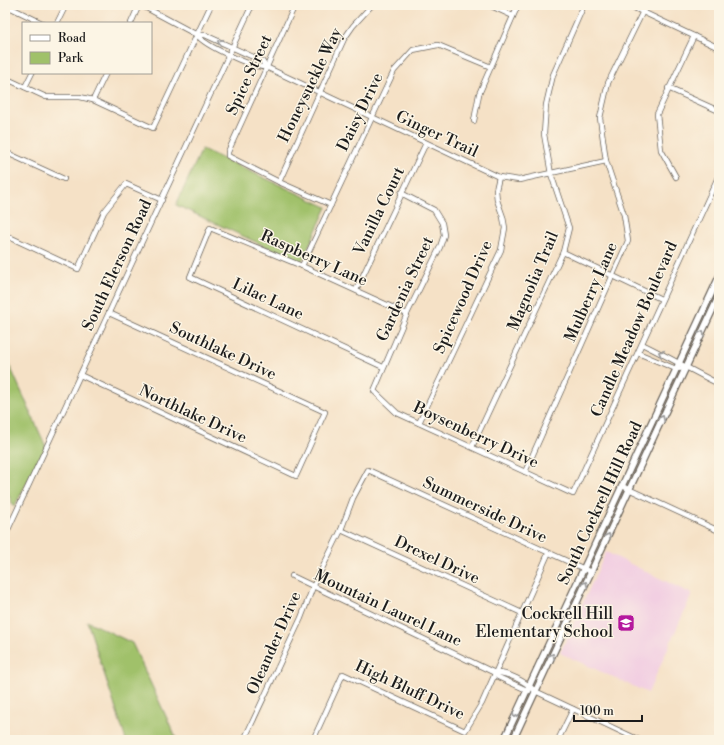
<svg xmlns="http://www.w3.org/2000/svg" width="724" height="745" font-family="'Libre Bodoni',serif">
	<rect width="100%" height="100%" fill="#fcf5e5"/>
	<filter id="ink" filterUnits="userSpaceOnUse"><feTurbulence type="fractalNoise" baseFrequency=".025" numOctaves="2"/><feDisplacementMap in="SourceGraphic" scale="8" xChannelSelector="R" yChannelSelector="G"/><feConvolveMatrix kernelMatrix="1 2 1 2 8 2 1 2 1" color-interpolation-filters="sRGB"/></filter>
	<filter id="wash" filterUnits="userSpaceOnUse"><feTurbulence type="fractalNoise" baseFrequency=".012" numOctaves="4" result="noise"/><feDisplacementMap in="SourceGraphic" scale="16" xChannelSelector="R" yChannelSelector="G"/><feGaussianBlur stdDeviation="0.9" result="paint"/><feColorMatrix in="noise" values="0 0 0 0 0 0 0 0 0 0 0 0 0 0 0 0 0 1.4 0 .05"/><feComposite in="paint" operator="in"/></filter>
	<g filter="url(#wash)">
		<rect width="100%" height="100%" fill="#f5e1c6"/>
		<path fill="#f2cfe2" d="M 606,552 L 692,594 L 648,693 L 560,653 Z"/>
		<g fill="#a0c16a" stroke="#5e6e43">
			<path d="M 202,149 L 327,207 L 301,263 L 176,205 Z"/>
			<path d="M 5,355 L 46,447 L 14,507 L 5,487 Z"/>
			<path d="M 87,621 L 132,643 L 177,740 L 126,740 Z"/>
		</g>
	</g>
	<g filter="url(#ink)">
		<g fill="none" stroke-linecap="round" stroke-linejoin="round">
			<defs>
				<g id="minor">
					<path d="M 5,5 L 42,23"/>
					<path d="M 141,5 L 197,35 L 205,35 L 262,61 L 266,67 L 499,177 L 519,180 L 606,161"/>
					<path d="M 295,5 L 228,152 L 228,156 L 279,182 L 331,205"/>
					<path d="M 489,5 L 513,16"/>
					<path d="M 628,5 L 719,48"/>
					<path d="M 57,23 L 66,5"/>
					<path d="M 131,23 L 139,5"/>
					<path d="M 197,35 C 205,46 253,68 266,67"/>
					<path d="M 5,78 L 46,97 L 80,97 L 93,100 L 153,128 L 211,5"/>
					<path d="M 25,87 L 32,73"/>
					<path d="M 668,88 L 719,111"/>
					<path d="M 93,100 L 106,73"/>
					<path d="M 474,121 L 479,94 L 518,5"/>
					<path d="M 5,152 L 64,179"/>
					<path d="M 676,177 L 661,150 L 657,114 L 694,36"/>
					<path d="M 279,182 L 344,39 L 353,26 L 372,5"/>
					<path d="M 401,193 L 434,210 L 442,223 L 444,235 L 440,247 L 407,314 L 374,391 L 397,413 L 573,494 L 719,175"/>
					<path d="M 5,235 L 78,269 L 104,212 L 126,184 L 162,200"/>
					<path d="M 563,252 L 661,299"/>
					<path d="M 302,266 L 394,71 L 413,50 L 438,45 L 491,67"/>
					<path d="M 356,290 L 426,143"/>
					<path d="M 642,344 C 669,357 692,371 719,384"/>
					<path d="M 638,353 L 676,369 L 686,368"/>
					<path d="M 383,367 L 190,277 L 210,228 L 302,266 L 407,314"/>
					<path d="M 80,375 L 296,476 L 325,412 L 109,313"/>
					<path d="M 419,423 L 501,250 L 505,228 L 503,217 L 497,200 L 496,190 L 499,177"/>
					<path d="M 472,447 L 563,252 L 569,228 L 551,174 L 544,134 L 546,105 L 553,75 L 584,5"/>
					<path d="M 525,472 L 628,241 L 624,215 L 606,161 L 600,118 L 608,83 L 646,5"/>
					<path d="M 622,486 L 719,531"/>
					<path d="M 341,530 L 522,613"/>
					<path d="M 5,536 L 252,5"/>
					<path d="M 292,576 L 495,673 C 508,672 526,682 535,691 L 639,740"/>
					<path d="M 495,673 L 498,677 L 529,691"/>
					<path d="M 244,740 L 301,618 L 313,587 L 341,530 L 353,498 L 368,470 L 591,572"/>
					<path d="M 313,740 L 343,674 L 465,731 L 482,703 L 548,554"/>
					<path d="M 558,740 L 573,709"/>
				</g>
				<g id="major">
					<path d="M 504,740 L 719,277"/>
					<path d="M 513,740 L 719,296"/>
				</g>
			</defs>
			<use href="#minor" stroke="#686158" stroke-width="6"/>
			<use href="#major" stroke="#686158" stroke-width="8"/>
			<use href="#minor" stroke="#fff" stroke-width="4.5"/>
			<use href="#major" stroke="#fff" stroke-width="5.5"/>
		</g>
		<defs><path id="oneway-chevron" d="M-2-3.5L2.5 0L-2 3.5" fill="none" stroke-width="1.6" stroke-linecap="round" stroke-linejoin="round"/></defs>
		<g stroke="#999">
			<use href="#oneway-chevron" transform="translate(220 42) rotate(-155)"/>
			<use href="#oneway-chevron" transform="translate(702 333) rotate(-65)"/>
			<use href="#oneway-chevron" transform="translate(661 353) rotate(-155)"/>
			<use href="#oneway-chevron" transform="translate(662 418) rotate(-65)"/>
			<use href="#oneway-chevron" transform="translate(608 536) rotate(-65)"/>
			<use href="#oneway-chevron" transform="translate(585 584) rotate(-65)"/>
			<use href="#oneway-chevron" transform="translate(552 656) rotate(-65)"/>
			<use href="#oneway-chevron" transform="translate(515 715) rotate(115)"/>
		</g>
	</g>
	<defs>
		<symbol id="school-square" viewBox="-11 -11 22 22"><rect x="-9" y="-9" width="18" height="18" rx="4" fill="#b5179e" stroke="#fcf5e5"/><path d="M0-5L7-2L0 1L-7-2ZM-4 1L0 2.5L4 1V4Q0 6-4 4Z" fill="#fff"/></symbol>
	</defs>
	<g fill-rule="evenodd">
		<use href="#school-square" x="616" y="613" width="20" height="20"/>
	</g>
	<g text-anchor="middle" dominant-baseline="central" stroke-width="3" stroke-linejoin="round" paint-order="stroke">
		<g font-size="16" fill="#1c1c1c" stroke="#fcf5e5">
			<text transform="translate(249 75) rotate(-65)">Spice Street</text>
			<text transform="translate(310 85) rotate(-64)">Honeysuckle Way</text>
			<text transform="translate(360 112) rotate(-64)">Daisy Drive</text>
			<text transform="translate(437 134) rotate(25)">Ginger Trail</text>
			<text transform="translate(379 211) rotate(-64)">Vanilla Court</text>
			<text transform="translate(314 258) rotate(24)">Raspberry Lane</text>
			<text transform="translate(117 265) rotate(-65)">South Elerson Road</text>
			<text transform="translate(533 281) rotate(-67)">Magnolia Trail</text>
			<text transform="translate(405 289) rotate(-65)">Gardenia Street</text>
			<text transform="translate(591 292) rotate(-66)">Mulberry Lane</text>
			<text transform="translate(463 297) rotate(-66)">Spicewood Drive</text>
			<text transform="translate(268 299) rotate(25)">Lilac Lane</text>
			<text transform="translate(634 329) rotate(-66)">Candle Meadow Boulevard</text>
			<text transform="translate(223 351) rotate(25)">Southlake Drive</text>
			<text transform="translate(193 414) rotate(25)">Northlake Drive</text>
			<text transform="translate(476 435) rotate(25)">Boysenberry Drive</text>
			<text transform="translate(600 503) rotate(-65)">South Cockrell Hill Road</text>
			<text transform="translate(485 510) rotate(25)">Summerside Drive</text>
			<text transform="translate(437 560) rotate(25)">Drexel Drive</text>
			<text transform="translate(388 608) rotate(25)">Mountain Laurel Lane</text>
			<text transform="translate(274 643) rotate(-66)">Oleander Drive</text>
			<text transform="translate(410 690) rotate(25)">High Bluff Drive</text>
		</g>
		<g font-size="16" fill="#1c1c1c" stroke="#fcf5e5" text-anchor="end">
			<text x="613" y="614">Cockrell Hill<tspan x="613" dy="18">Elementary School</tspan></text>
		</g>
	</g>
	<rect width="724" height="745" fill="none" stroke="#fcf5e5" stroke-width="20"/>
	<rect x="22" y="22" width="130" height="52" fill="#fcf5e5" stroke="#a29e95"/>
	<rect x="30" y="35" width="20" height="6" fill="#ffffff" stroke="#a29e95"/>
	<text x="58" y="42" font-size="12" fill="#1c1c1c">Road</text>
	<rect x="30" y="52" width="20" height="12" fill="#a0c16a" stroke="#a29e95"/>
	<text x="58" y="62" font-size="12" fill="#1c1c1c">Park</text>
	<path d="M574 715v6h68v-6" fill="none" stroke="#1c1c1c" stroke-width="2"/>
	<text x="580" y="715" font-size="12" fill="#1c1c1c" stroke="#fcf5e5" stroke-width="3" paint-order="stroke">100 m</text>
</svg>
